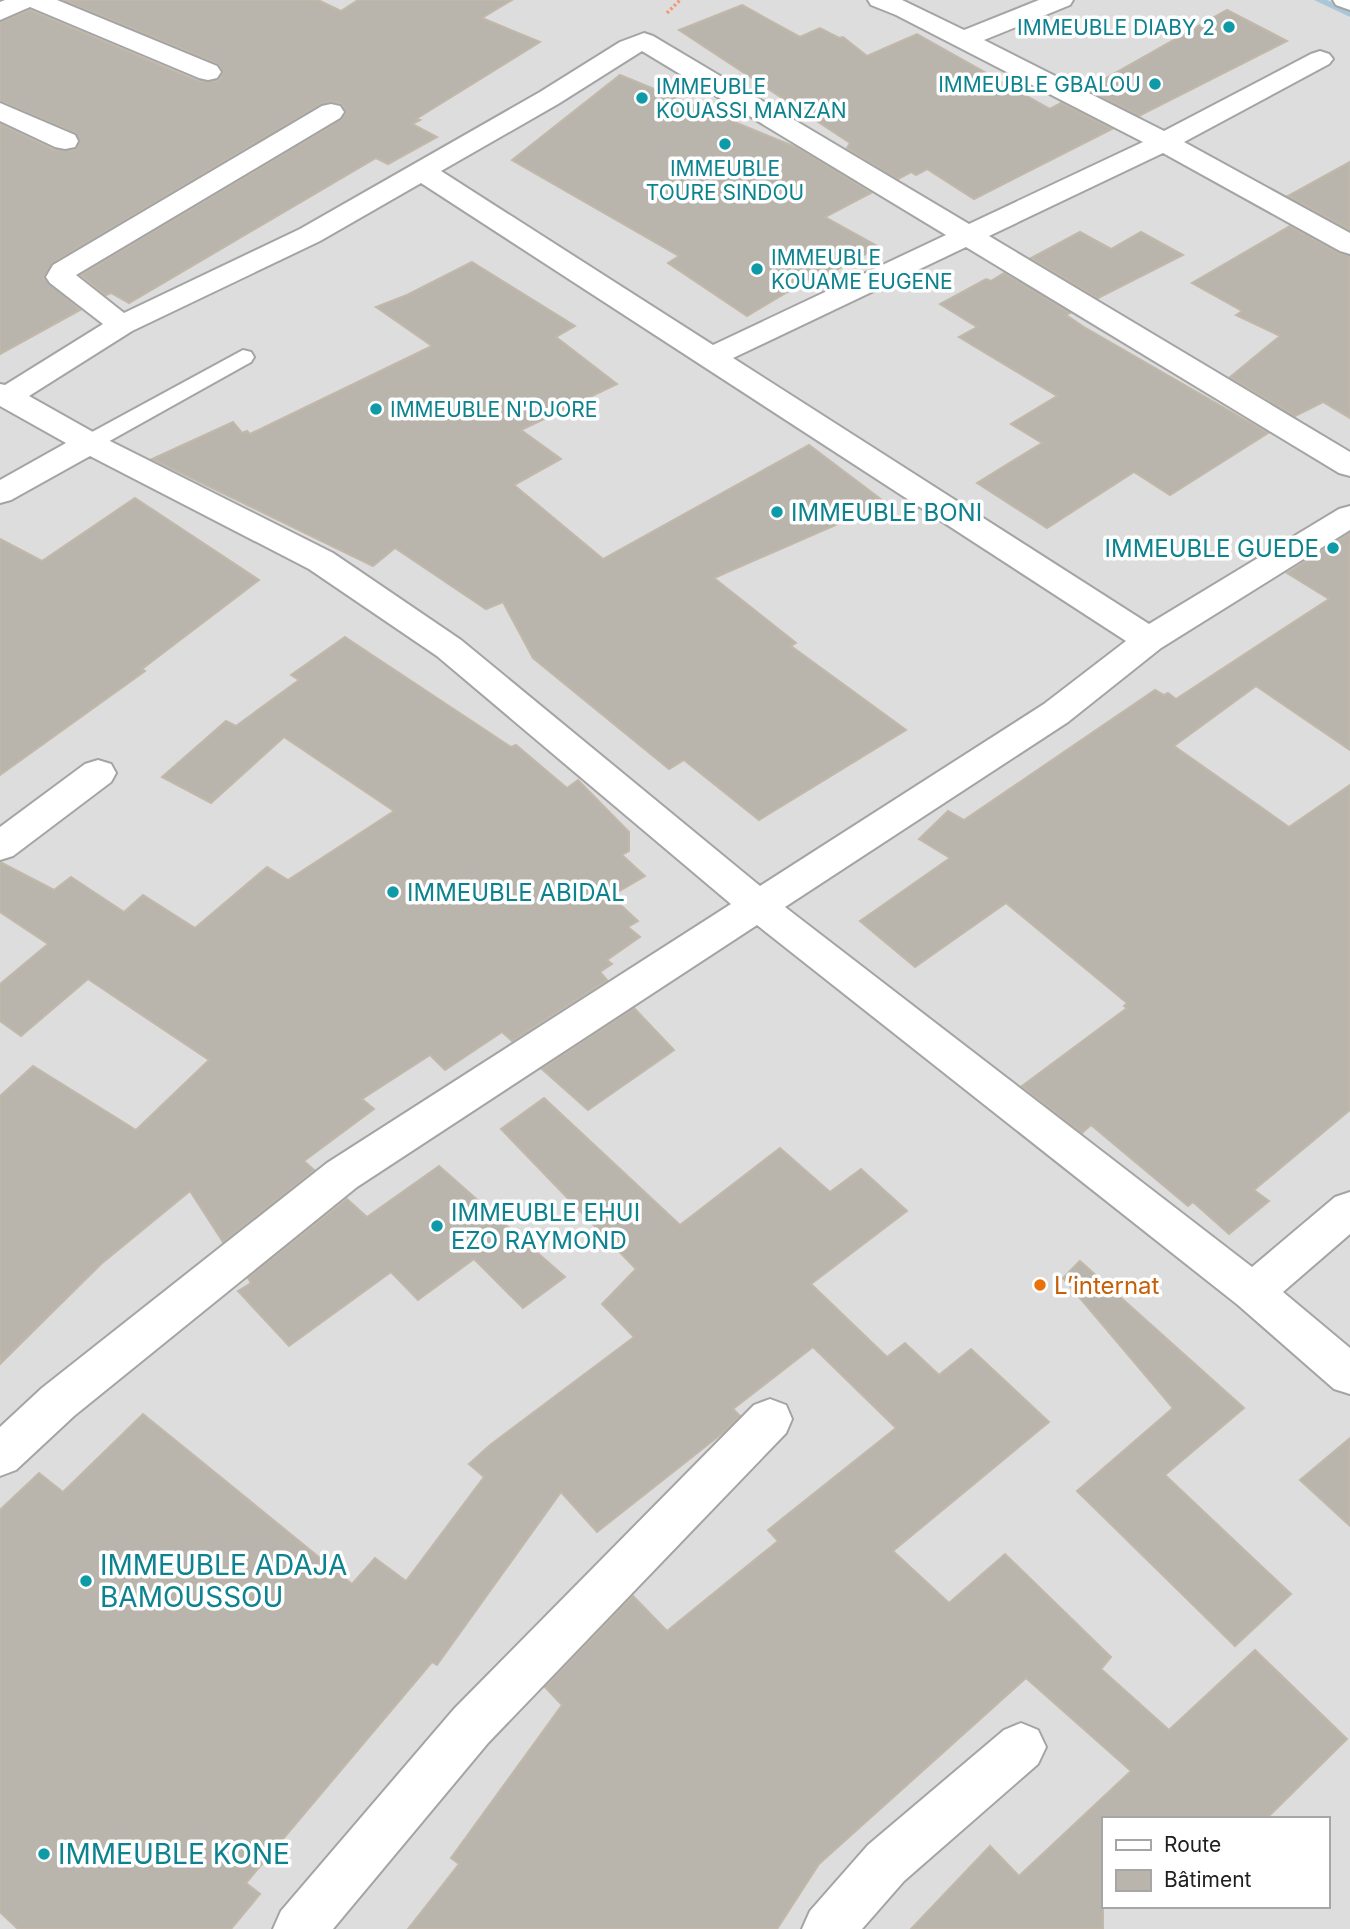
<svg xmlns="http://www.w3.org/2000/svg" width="1350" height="1929" font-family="Inter,sans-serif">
	<rect width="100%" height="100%" fill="#f0efe7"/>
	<path fill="#dedddd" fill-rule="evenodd" d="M 0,0 L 1350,0 L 1350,1929 L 0,1929 ZM 1103,1819 L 1327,1819 L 1327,1906 L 1103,1906 Z"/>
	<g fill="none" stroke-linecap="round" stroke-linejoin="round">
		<path fill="#aac7da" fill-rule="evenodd" d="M 1314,0 L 1327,0 L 1350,10 L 1350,17 Z"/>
	</g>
	<g fill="#b9b5ad" stroke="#c1b8aa" stroke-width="2">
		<path d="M 64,0 L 318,0 L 341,11 L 358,0 L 512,0 L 482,18 L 540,42 L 416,119 L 420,120 L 412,124 L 437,137 L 388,164 L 376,158 L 129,303 L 111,293 L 106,295 L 81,275 L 341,120 L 346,113 L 341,103 L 330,101 L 321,104 L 52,263 L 44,278 L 80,310 L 0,354 L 0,124 L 54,150 L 76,150 L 80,142 L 76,133 L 0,101 L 0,22 L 30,10 L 198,81 L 218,81 L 223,73 L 218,64 Z"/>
		<path d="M 742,5 L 800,37 L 820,28 L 839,38 L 843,37 L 867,56 L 917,34 L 1050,109 L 1061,103 L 1112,129 L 974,199 L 927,169 L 916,175 L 911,172 L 898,179 L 847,148 L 850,143 L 679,30 Z"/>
		<path d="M 1227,10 L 1287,41 L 1139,116 L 1087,89 Z"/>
		<path d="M 620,75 L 798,148 L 871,193 L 825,217 L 879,247 L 821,278 L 816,275 L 747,316 L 668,263 L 679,256 L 512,160 Z"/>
		<path d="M 1350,162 L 1350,230 L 1288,196 Z"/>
		<path d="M 1290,226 L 1339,253 L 1350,256 L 1350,418 L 1323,402 L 1295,416 L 1230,377 L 1280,336 L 1236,315 L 1242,311 L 1192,283 Z"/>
		<path d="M 1080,232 L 1111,249 L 1141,232 L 1183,255 L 1098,298 L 1031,258 Z"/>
		<path d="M 472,262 L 575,326 L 556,337 L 617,384 L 521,430 L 561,459 L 514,485 L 603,559 L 809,445 L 886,503 L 714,578 L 796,643 L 791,646 L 906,730 L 759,820 L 684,760 L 669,769 L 533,658 L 503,602 L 486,609 L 395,548 L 373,566 L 152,459 L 233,422 L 242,433 L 247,431 L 250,434 L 432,346 L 376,307 L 407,295 Z"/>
		<path d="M 1004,273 L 1070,313 L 1066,315 L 1084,327 L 1268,433 L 1170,495 L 1134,472 L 1047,528 L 977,483 L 1042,443 L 1011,424 L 1057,396 L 959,337 L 977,327 L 940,304 L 986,279 L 991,281 Z"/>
		<path d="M 135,498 L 259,580 L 142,669 L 145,671 L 0,775 L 0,539 L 42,561 Z"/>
		<path d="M 1350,533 L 1350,750 L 1256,686 L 1174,746 L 1289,827 L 1350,785 L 1350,1110 L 1254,1190 L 1269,1201 L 1229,1234 L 1193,1202 L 1188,1206 L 1091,1125 L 1082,1133 L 1022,1086 L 1127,1008 L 1124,1006 L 1127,1003 L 1006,903 L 915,967 L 860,921 L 950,858 L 919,839 L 948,811 L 964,820 L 1155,690 L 1164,695 L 1168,693 L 1176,699 L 1329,599 L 1287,573 Z"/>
		<path d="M 345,637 L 511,747 L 516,745 L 567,788 L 578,780 L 629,832 L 629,851 L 622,855 L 645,876 L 611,896 L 638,921 L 628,927 L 640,937 L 607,960 L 612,964 L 600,972 L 607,980 L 512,1041 L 502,1032 L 445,1070 L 430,1055 L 362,1099 L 374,1109 L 304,1161 L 314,1170 L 223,1242 L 190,1191 L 101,1264 L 0,1364 L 0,1096 L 33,1066 L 136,1130 L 209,1060 L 88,979 L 21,1036 L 0,1021 L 0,984 L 48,944 L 0,912 L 0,862 L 54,890 L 71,877 L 124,912 L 143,895 L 195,928 L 267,867 L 288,880 L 394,811 L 284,737 L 211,803 L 162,777 L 226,721 L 236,726 L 299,680 L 291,675 Z"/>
		<path d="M 634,1008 L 674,1050 L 588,1110 L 542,1069 Z"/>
		<path d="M 544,1098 L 680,1225 L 780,1148 L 830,1192 L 861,1169 L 907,1211 L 811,1284 L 887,1357 L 905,1343 L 939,1375 L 971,1349 L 1049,1422 L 893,1551 L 949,1603 L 1005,1554 L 1111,1657 L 1101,1669 L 1169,1730 L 1255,1650 L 1347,1739 L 1266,1819 L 1103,1819 L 1103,1929 L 911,1929 L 990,1846 L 1019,1876 L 1131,1771 L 1026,1678 L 819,1864 L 777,1929 L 408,1929 L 459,1864 L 451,1858 L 562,1705 L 545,1687 L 633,1596 L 667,1631 L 778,1541 L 768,1530 L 896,1428 L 813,1347 L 733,1409 L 740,1416 L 720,1435 L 597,1532 L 561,1492 L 437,1665 L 432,1662 L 246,1883 L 260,1894 L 231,1929 L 18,1929 L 0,1912 L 0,1510 L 39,1473 L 63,1492 L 143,1414 L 352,1584 L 375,1558 L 406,1581 L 484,1477 L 469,1464 L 490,1445 L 634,1337 L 602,1304 L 636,1269 L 501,1129 Z"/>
		<path d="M 439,1166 L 565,1277 L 523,1308 L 474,1259 L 418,1300 L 391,1272 L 289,1346 L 238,1291 L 251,1283 L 248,1278 L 347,1199 L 367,1217 Z"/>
		<path d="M 1080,1261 L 1244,1408 L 1165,1475 L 1291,1594 L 1235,1646 L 1077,1491 L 1173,1408 L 1063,1278 Z"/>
		<path d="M 1350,1438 L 1350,1526 L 1300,1480 Z"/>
	</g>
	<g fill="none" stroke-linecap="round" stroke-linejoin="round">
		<defs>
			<path id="lane" d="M 243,350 L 251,352 L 254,357 L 251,362 L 97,448 L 81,448 L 78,443 L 81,438 Z"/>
			<g id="street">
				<path d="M 5,0 L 57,0 L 217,66 L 221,72 L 217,78 L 208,80 L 199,78 L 30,7 L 0,20 L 0,2 Z"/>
				<path d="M 868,0 L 902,0 L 964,30 L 1039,0 L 1073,0 L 1070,5 L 984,40 L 1164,131 L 1311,54 L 1320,51 L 1329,54 L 1333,59 L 1329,64 L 1184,142 L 1350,233 L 1350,254 L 1340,251 L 1163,153 L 989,236 L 1350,452 L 1350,476 L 1339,473 L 966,247 L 733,358 L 1149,624 L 1339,509 L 1350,506 L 1350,530 L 1161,648 L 1068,722 L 785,907 L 1252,1267 L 1335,1197 L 1350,1192 L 1350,1234 L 1283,1292 L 1350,1348 L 1350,1394 L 1334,1389 L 1238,1305 L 757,925 L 357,1187 L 74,1416 L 16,1470 L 0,1476 L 0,1427 L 42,1388 L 327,1163 L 731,904 L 437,656 L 309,569 L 90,456 L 11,500 L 0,503 L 0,480 L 66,443 L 0,406 L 0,384 L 5,385 L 103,324 L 50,283 L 46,277 L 53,265 L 322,106 L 331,104 L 340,106 L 344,112 L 340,118 L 76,275 L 124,313 L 300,229 L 540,92 L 620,42 L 644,33 L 653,36 L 969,224 L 1143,142 L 896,15 L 871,5 ZM 642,51 L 946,235 L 713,345 L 441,171 L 558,104 ZM 421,183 L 1126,641 L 1044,704 L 760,886 L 461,640 L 333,553 L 100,436 L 29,396 L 132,331 L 320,241 Z"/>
				<path d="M 1333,0 L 1350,0 L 1350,10 L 1336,5 Z"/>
				<path d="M 0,103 L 75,135 L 78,141 L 75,147 L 65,149 L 55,147 L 0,121 Z"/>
				<path d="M 98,760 L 111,764 L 116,773 L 111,782 L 13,856 L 0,860 L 0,827 L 85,764 Z"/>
				<path d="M 770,1399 L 786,1405 L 792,1419 L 786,1433 L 488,1743 L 333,1929 L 273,1929 L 281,1911 L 454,1709 L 754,1405 Z"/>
				<path d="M 1021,1723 L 1038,1730 L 1046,1747 L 1038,1764 L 904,1881 L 862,1929 L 802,1929 L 810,1911 L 868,1845 L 1004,1730 Z"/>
			</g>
		</defs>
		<use href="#lane" stroke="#a4a4a4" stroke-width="4"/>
		<use href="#street" stroke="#a4a4a4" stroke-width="4"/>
		<path stroke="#f19a77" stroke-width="3.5" stroke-dasharray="2.5 2.5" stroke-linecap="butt" d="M 667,13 L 680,0"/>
		<use href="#lane" fill="#fff" fill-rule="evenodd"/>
		<use href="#street" fill="#fff" fill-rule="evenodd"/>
	</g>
	<g fill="#0f9aa8" stroke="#fff" stroke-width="2.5">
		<circle cx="1229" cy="27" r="7"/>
		<circle cx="1155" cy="84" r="7"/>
		<circle cx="642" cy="98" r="7"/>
		<circle cx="725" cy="144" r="7"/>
		<circle cx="757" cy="269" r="7"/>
		<circle cx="376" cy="409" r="7"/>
		<circle cx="777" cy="512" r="7"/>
		<circle cx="1333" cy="548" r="7"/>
		<circle cx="393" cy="892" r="7"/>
		<circle cx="437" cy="1226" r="7"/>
		<circle cx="86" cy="1581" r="7"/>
		<circle cx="44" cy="1854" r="7"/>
	</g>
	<circle fill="#e8710a" stroke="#fff" stroke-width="2.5" cx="1040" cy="1285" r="7"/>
	<g text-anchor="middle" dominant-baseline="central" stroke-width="7" stroke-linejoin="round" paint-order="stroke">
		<g font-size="21" fill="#0d838f" stroke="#fff" text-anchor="start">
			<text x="1215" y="27" text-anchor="end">IMMEUBLE DIABY 2</text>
			<text x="1141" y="84" text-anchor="end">IMMEUBLE GBALOU</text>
			<text x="656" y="86">IMMEUBLE<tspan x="656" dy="24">KOUASSI MANZAN</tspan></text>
			<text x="725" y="168" text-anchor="middle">IMMEUBLE<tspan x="725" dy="24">TOURE SINDOU</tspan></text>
			<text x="771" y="257">IMMEUBLE<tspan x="771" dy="24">KOUAME EUGENE</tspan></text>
			<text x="390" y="409">IMMEUBLE N'DJORE</text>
		</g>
		<g font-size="24" fill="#0d838f" stroke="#fff" text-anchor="start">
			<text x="791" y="512">IMMEUBLE BONI</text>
			<text x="1319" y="548" text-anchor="end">IMMEUBLE GUEDE</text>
			<text x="407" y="892">IMMEUBLE ABIDAL</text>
			<text x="451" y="1212">IMMEUBLE EHUI<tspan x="451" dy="28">EZO RAYMOND</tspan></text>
		</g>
		<g font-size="24" fill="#c56008" stroke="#fff" text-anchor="start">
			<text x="1054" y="1285">L’internat</text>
		</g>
		<g font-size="28" fill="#0d838f" stroke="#fff" text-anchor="start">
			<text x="100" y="1565">IMMEUBLE ADAJA<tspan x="100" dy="32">BAMOUSSOU</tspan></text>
			<text x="58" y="1854">IMMEUBLE KONE</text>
		</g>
	</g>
	<rect x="1102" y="1817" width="228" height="91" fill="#ffffff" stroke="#a6a6a6" stroke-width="2"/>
	<rect x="1116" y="1840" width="35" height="10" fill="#ffffff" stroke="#a6a6a6" stroke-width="2"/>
	<text x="1164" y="1852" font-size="21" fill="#202020">Route</text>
	<rect x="1116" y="1870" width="35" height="21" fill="#b9b5ad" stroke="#a6a6a6" stroke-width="2"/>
	<text x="1164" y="1887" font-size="21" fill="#202020">Bâtiment</text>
</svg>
